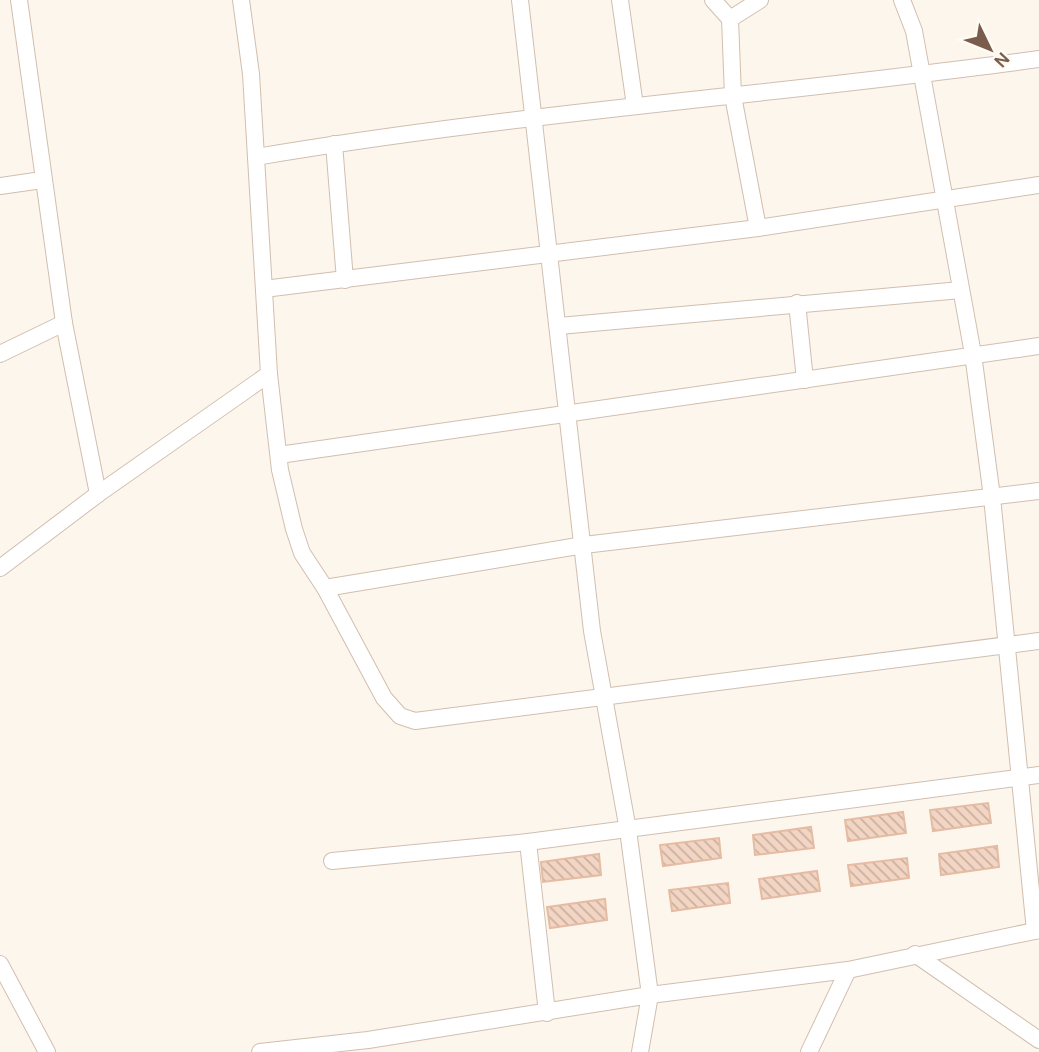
<svg xmlns="http://www.w3.org/2000/svg" width="1039" height="1052" font-family="Karla,sans-serif">
	<defs>
		<pattern id="building-back-hatch" width="6" height="6" patternUnits="userSpaceOnUse" patternTransform="scale(1.75)"><rect width="6" height="6" fill="#f3d5c3"/><path d="M-1 5l2 2M0 0l6 6M5-1l2 2" fill="none" stroke="#cab0a1"/></pattern>
	</defs>
	<rect width="100%" height="100%" fill="#fdf6ec"/>
	<g fill="url(#building-back-hatch)" stroke="#e6bba3" stroke-width="2">
		<path d="M 988,803 L 991,823 L 933,831 L 930,810 Z"/>
		<path d="M 903,812 L 906,833 L 848,841 L 845,820 Z"/>
		<path d="M 811,827 L 814,848 L 755,855 L 753,835 Z"/>
		<path d="M 719,838 L 721,858 L 663,866 L 660,845 Z"/>
		<path d="M 997,846 L 999,867 L 941,875 L 939,854 Z"/>
		<path d="M 599,854 L 601,875 L 543,882 L 541,862 Z"/>
		<path d="M 907,858 L 909,878 L 851,886 L 848,865 Z"/>
		<path d="M 817,871 L 820,891 L 762,899 L 759,879 Z"/>
		<path d="M 728,883 L 730,903 L 672,911 L 669,890 Z"/>
		<path d="M 605,899 L 607,920 L 550,928 L 547,907 Z"/>
	</g>
	<g fill="none" stroke-linecap="round" stroke-linejoin="round">
		<defs>
			<g id="minor">
				<path d="M 19,0 L 64,323 L 98,494"/>
				<path d="M 241,0 L 251,74 L 269,374 L 280,470 L 294,529 L 302,553 L 325,588 L 384,698 L 400,716 L 415,721 L 1039,641"/>
				<path d="M 520,0 L 592,631 L 628,830 L 650,995 L 640,1052"/>
				<path d="M 620,0 L 635,106"/>
				<path d="M 713,0 L 730,19"/>
				<path d="M 902,0 L 914,31 L 973,354 L 992,497 L 1035,931"/>
				<path d="M 334,144 L 345,280"/>
				<path d="M 256,157 C 515,113 778,95 1039,59"/>
				<path d="M 0,186 L 42,180"/>
				<path d="M 758,228 L 733,96 L 730,19 L 760,0"/>
				<path d="M 264,289 L 758,228 L 1039,185"/>
				<path d="M 797,303 L 805,380"/>
				<path d="M 559,326 L 961,290"/>
				<path d="M 0,354 L 64,323"/>
				<path d="M 279,455 L 1039,346"/>
				<path d="M 0,568 L 98,494 L 269,374"/>
				<path d="M 325,588 L 584,545 L 1039,491"/>
				<path d="M 528,842 L 547,1013"/>
				<path d="M 332,861 L 528,842 L 1039,775"/>
				<path d="M 915,954 L 1039,1040"/>
				<path d="M 0,964 L 47,1052"/>
				<path d="M 260,1052 L 368,1040 L 650,995 L 848,970 L 1039,930"/>
				<path d="M 809,1052 L 848,970"/>
			</g>
		</defs>
		<use href="#minor" stroke="#d1beb0" stroke-width="18"/>
		<use href="#minor" stroke="#fff" stroke-width="16"/>
	</g>
	<g transform="translate(990 49) rotate(133)" stroke="#fffaf3" stroke-width="5" paint-order="stroke">
	<path d="M0-5L12 26L0 18L-12 26Z" fill="#7a5c4d"/>
	<text y="-10" font-size="19" font-weight="bold" text-anchor="middle" fill="#7a5c4d">N</text>
	</g>
</svg>
